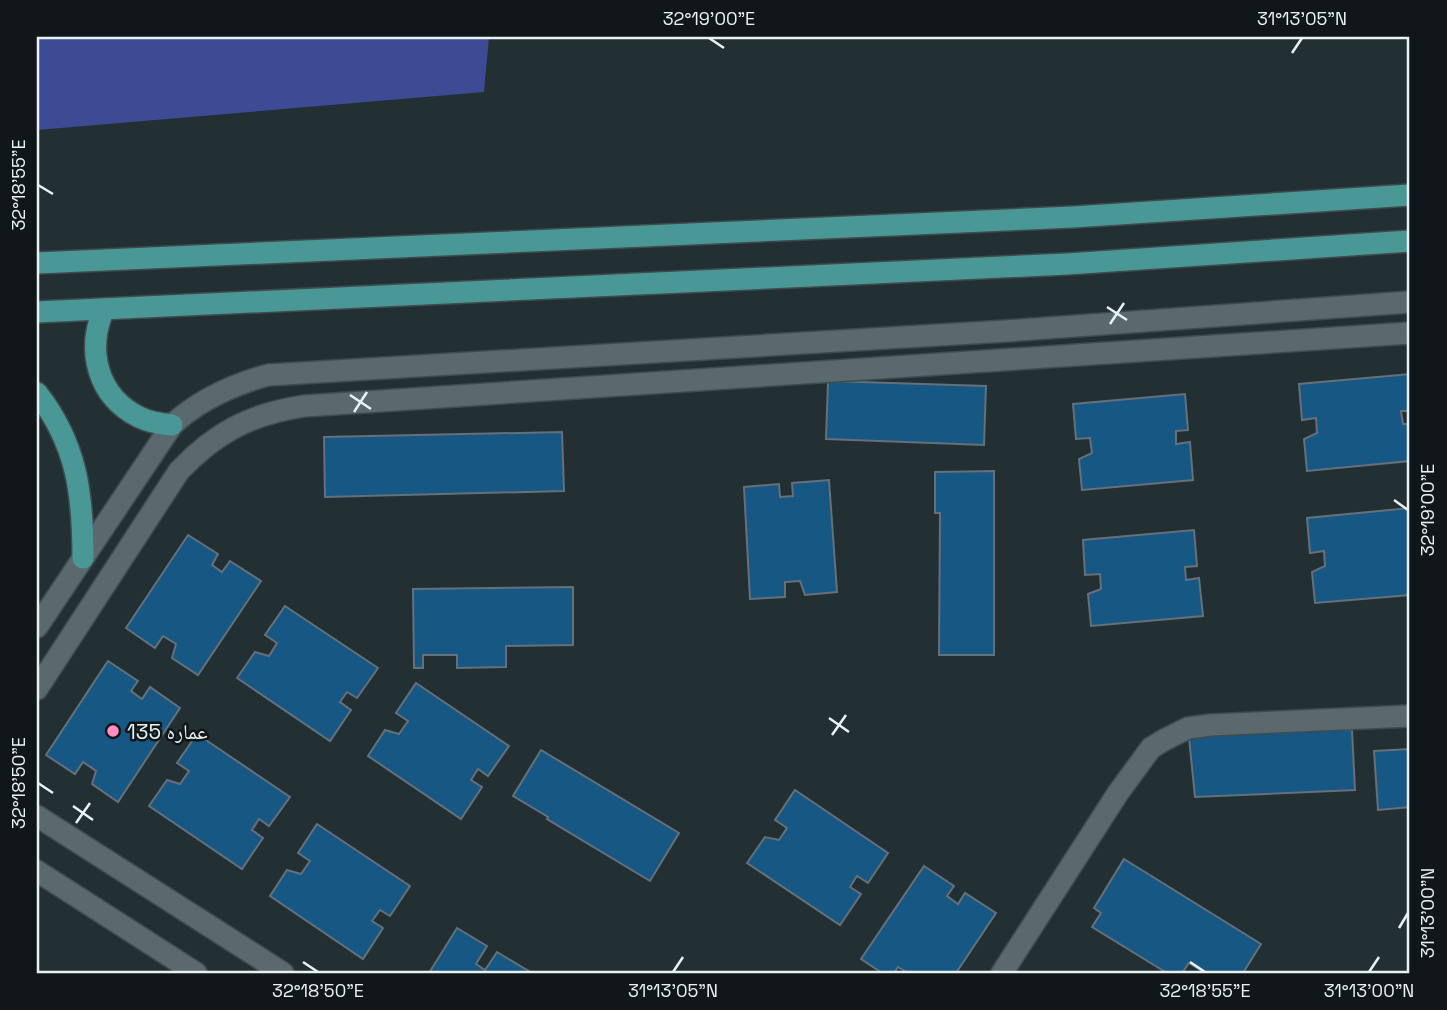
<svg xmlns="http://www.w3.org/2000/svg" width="1447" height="1010" font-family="'Space Grotesk','Noto Naskh Arabic',sans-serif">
	<rect width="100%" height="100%" fill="#223034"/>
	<path fill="#3c4b94" d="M 37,37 L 489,37 L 484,92 L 37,130 Z"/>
	<g fill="#165783" stroke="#65707a" stroke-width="2">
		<path d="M 1410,374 L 1410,411 L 1401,411 L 1403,424 L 1410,424 L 1410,461 L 1307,471 L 1304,439 L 1317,433 L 1316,418 L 1302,420 L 1299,384 Z"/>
		<path d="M 828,381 L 986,386 L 984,445 L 826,439 Z"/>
		<path d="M 1185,394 L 1188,430 L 1176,431 L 1176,444 L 1190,442 L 1193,480 L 1082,490 L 1079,459 L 1092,453 L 1090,438 L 1076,439 L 1073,404 Z"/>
		<path d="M 562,432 L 564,491 L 325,497 L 324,437 Z"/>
		<path d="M 994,471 L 994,655 L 939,655 L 940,513 L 935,513 L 935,472 Z"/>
		<path d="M 829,480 L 837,592 L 805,595 L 800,581 L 785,582 L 785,597 L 750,599 L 744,487 L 779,484 L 780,497 L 793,496 L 792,483 Z"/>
		<path d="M 1410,508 L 1410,595 L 1315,603 L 1312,572 L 1325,566 L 1324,551 L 1310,553 L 1307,518 Z"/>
		<path d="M 1194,530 L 1197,566 L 1185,567 L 1186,580 L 1199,578 L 1203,616 L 1091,626 L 1088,594 L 1101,589 L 1100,574 L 1085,575 L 1083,540 Z"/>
		<path d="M 188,535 L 218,554 L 212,565 L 222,572 L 230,561 L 261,581 L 198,675 L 172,658 L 176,644 L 163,636 L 155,648 L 126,628 Z"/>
		<path d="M 573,587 L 573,645 L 506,646 L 506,667 L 457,668 L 457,655 L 423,655 L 423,668 L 414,668 L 413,589 Z"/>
		<path d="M 285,606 L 378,668 L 357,698 L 347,692 L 340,702 L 351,710 L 330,741 L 237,678 L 255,652 L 269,656 L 277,643 L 265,635 Z"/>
		<path d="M 108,661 L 138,681 L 131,691 L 142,699 L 150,687 L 180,708 L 118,802 L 92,784 L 96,771 L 83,762 L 75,774 L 46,755 Z"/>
		<path d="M 416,683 L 509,746 L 488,776 L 478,769 L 471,780 L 482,787 L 461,819 L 368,756 L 385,730 L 399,734 L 408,721 L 396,713 Z"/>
		<path d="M 1272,723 L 1352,730 L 1355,790 L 1195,797 L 1188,728 Z"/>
		<path d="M 197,734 L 290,797 L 269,826 L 259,819 L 252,830 L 263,838 L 242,869 L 149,806 L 167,780 L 180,784 L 189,771 L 177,763 Z"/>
		<path d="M 1410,749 L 1410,807 L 1378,810 L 1374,751 Z"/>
		<path d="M 541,750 L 679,833 L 650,881 L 547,819 L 548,817 L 513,796 Z"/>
		<path d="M 795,790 L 888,853 L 868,883 L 857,876 L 850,887 L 861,894 L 840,925 L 747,863 L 765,837 L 779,840 L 787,828 L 775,820 Z"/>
		<path d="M 317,824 L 410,886 L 390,916 L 380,910 L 372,921 L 383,928 L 363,959 L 270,896 L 287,870 L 301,874 L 310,861 L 298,853 Z"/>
		<path d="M 1124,859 L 1261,944 L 1243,973 L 1205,973 L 1189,963 L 1182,973 L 1167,973 L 1092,927 L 1101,913 L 1094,908 Z"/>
		<path d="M 924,866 L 954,886 L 947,896 L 958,904 L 965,893 L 996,913 L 956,973 L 908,973 L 898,967 L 894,973 L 882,973 L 861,959 Z"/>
		<path d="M 457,928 L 487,946 L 476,964 L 485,970 L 497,952 L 532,973 L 429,973 Z"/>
	</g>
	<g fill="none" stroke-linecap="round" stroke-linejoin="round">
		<defs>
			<g id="minor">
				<path d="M 37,627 L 172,425 C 199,400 232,385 268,375 L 1006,331 L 1410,302"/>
				<path d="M 37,689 L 179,471 C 216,432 251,414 304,406 L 1410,333"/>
				<path d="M 37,816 L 283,973"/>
				<path d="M 37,871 L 196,973"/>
				<path d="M 1002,973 L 1118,793 L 1151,748 L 1164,740 L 1188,728 L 1211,725 L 1410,716"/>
			</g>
			<g id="major">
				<path d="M 37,263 L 1073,217 L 1410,195"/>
				<path d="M 104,309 C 86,350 97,396 139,417 C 149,422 161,424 172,425"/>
				<path d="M 37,312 L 1067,264 L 1410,241"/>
				<path d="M 37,393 C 77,444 83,494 83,558"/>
			</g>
		</defs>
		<use href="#minor" stroke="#3f4c4f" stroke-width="24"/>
		<use href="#major" stroke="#3f4c4f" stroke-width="24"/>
		<use href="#minor" stroke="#59696d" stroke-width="21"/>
		<use href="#major" stroke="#499895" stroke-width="21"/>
	</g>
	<path fill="none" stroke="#e8f1f4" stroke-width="2.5" d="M 709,38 L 724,48M 1292,53 L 1302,38M 38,185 L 53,194M 1107,307 L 1127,320M 1110,324 L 1124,303M 350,395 L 371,409M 354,412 L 367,392M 1394,500 L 1408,510M 829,718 L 849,732M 832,735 L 846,715M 38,783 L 53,793M 73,806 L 93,820M 76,823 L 90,803M 1399,928 L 1408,913M 303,962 L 318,972M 1190,962 L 1205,972M 673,972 L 683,957M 1369,972 L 1379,957"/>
	<circle fill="#fe8ebd" stroke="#111719" stroke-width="2.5" cx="113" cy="731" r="7"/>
	<g text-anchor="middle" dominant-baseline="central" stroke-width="5" stroke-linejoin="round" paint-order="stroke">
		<g font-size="21" fill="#e8f1f4" stroke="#111719" text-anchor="start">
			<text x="127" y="731">عماره 135</text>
		</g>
	</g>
	<rect width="1447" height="1010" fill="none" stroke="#111719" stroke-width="77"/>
	<rect x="38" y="38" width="1370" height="934" fill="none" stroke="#e8f1f4" stroke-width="2.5"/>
	<g font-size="18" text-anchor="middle" fill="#e8f1f4">
		<text x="709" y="25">32°19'00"E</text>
		<text x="1302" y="25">31°13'05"N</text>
		<text transform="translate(19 185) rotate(-90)" y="6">32°18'55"E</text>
		<text transform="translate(1428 510) rotate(-90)" y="6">32°19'00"E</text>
		<text transform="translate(19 783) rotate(-90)" y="6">32°18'50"E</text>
		<text transform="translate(1428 913) rotate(-90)" y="6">31°13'00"N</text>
		<text x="318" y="997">32°18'50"E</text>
		<text x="673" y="997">31°13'05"N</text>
		<text x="1205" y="997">32°18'55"E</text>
		<text x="1369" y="997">31°13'00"N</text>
	</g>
</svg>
